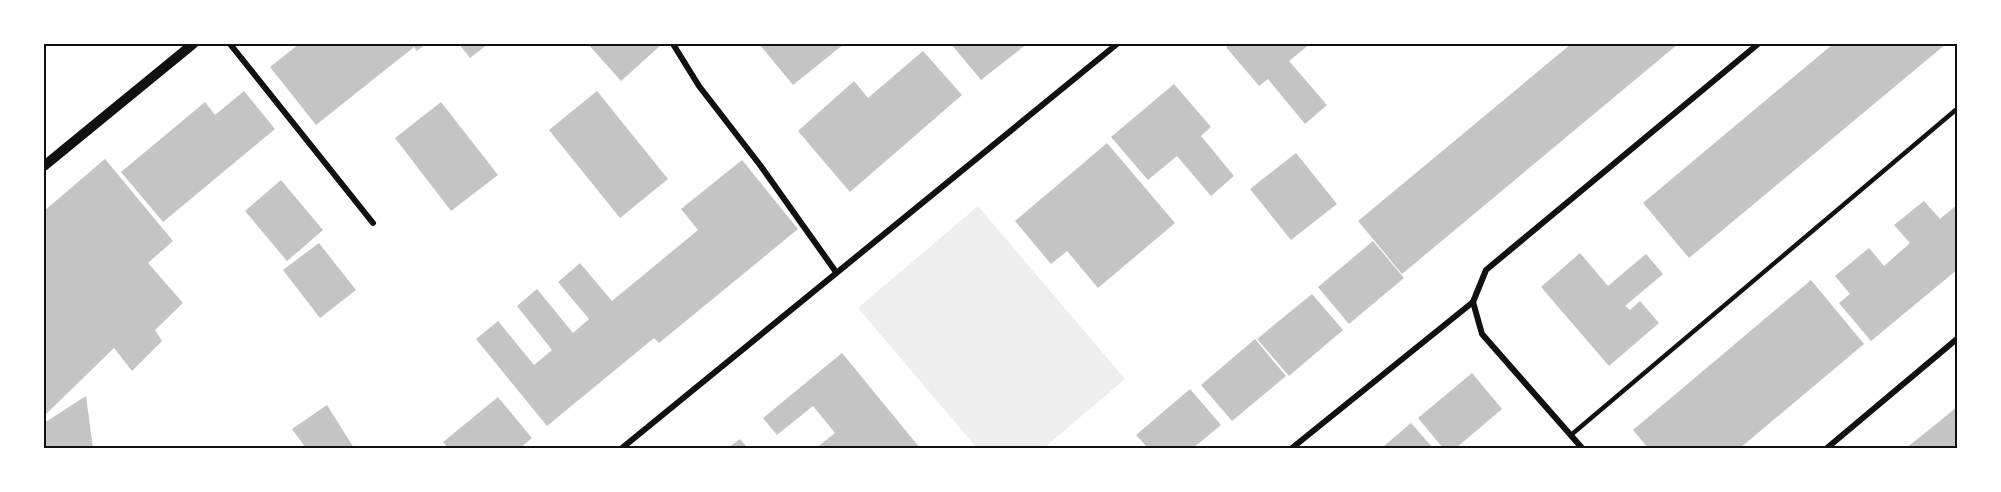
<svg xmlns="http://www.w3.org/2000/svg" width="2001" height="492" font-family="'Work Sans',sans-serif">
	<rect width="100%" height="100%" fill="#fff"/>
	<path fill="#eee" d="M 978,206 L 1125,379 L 1044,448 L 977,448 L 858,308 Z"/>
	<g fill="#c4c4c4">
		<path d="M 299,44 L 426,44 L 417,51 L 414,47 L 316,125 L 270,67 Z"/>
		<path d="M 459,44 L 488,44 L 470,58 Z"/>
		<path d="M 588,44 L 660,44 L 661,45 L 621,81 Z"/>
		<path d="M 759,44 L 844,44 L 793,85 Z"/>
		<path d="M 951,44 L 1027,44 L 981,80 Z"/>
		<path d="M 1230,44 L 1310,44 L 1289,61 L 1327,105 L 1305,124 L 1268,79 L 1259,86 L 1226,47 Z"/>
		<path d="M 1571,44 L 1678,44 L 1402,274 L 1358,221 Z"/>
		<path d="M 1833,44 L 1946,44 L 1689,258 L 1643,203 Z"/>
		<path d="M 923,51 L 962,95 L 850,192 L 798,131 L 854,81 L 868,98 Z"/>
		<path d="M 1174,84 L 1211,127 L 1201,136 L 1234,176 L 1211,196 L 1177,156 L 1148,180 L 1111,137 Z"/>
		<path d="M 244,91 L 275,129 L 163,222 L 121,172 L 205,102 L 215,115 Z"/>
		<path d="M 597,91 L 668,179 L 620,218 L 549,130 Z"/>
		<path d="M 441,102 L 498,175 L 451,211 L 395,138 Z"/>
		<path d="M 1107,143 L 1175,223 L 1098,288 L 1067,251 L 1051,264 L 1015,221 Z"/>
		<path d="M 1296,153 L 1337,204 L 1291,240 L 1250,189 Z"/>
		<path d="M 105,159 L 173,241 L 148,263 L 183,303 L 155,330 L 162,341 L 132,371 L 114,348 L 44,416 L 44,211 Z"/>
		<path d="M 742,160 L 798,229 L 659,343 L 654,338 L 547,426 L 476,339 L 498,321 L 534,365 L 552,350 L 517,306 L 537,289 L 573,333 L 589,319 L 558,282 L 580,263 L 612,301 L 698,230 L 681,209 Z"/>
		<path d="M 281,180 L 323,230 L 287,261 L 245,211 Z"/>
		<path d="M 1924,201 L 1940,219 L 1958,204 L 1958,269 L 1871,341 L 1839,303 L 1850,294 L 1835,276 L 1869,248 L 1884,266 L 1910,243 L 1894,225 Z"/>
		<path d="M 1373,241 L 1404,278 L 1349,324 L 1318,287 Z"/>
		<path d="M 319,243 L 356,290 L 320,318 L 283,270 Z"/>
		<path d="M 1580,253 L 1608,286 L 1646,254 L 1663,274 L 1625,306 L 1630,310 L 1640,301 L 1659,323 L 1609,366 L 1541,287 Z"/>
		<path d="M 1811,280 L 1864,344 L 1740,448 L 1648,448 L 1633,430 Z"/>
		<path d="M 1312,294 L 1343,330 L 1289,376 L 1257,339 Z"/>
		<path d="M 1255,339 L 1286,376 L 1232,421 L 1201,385 Z"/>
		<path d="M 842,353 L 920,448 L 816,448 L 835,433 L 813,406 L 777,435 L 763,418 Z"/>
		<path d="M 1472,373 L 1502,409 L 1456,448 L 1443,448 L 1418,418 Z"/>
		<path d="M 1190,389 L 1221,425 L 1193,448 L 1148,448 L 1136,435 Z"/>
		<path d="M 86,396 L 93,448 L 44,448 L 44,423 Z"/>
		<path d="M 498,397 L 532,438 L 520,448 L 448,448 L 443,442 Z"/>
		<path d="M 327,405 L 354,448 L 306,448 L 292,429 Z"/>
		<path d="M 1958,406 L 1958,448 L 1906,448 L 1940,421 Z"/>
		<path d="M 1411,423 L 1433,448 L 1381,448 L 1384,446 Z"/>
		<path d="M 740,439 L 748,448 L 728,448 Z"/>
	</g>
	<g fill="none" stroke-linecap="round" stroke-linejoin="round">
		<path stroke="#111" stroke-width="4.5" d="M 1571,435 L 1958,108"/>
		<g stroke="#111" stroke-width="6">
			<path d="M 230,44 L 373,223"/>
			<path d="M 673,44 L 699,86 L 760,165 L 836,272"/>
			<path d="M 1473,302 L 1486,270 L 1758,44"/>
			<path d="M 1473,302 L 1482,334 L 1582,448"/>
			<path d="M 622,448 L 1117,44"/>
			<path d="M 1292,448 L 1473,302"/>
			<path d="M 1827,448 L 1958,338"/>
		</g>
		<path stroke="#111" stroke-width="10" d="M 44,166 L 193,44"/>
	</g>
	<rect width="2001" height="492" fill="none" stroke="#ffffff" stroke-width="90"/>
	<rect x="45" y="45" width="1911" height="402" fill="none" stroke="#111" stroke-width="2"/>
</svg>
